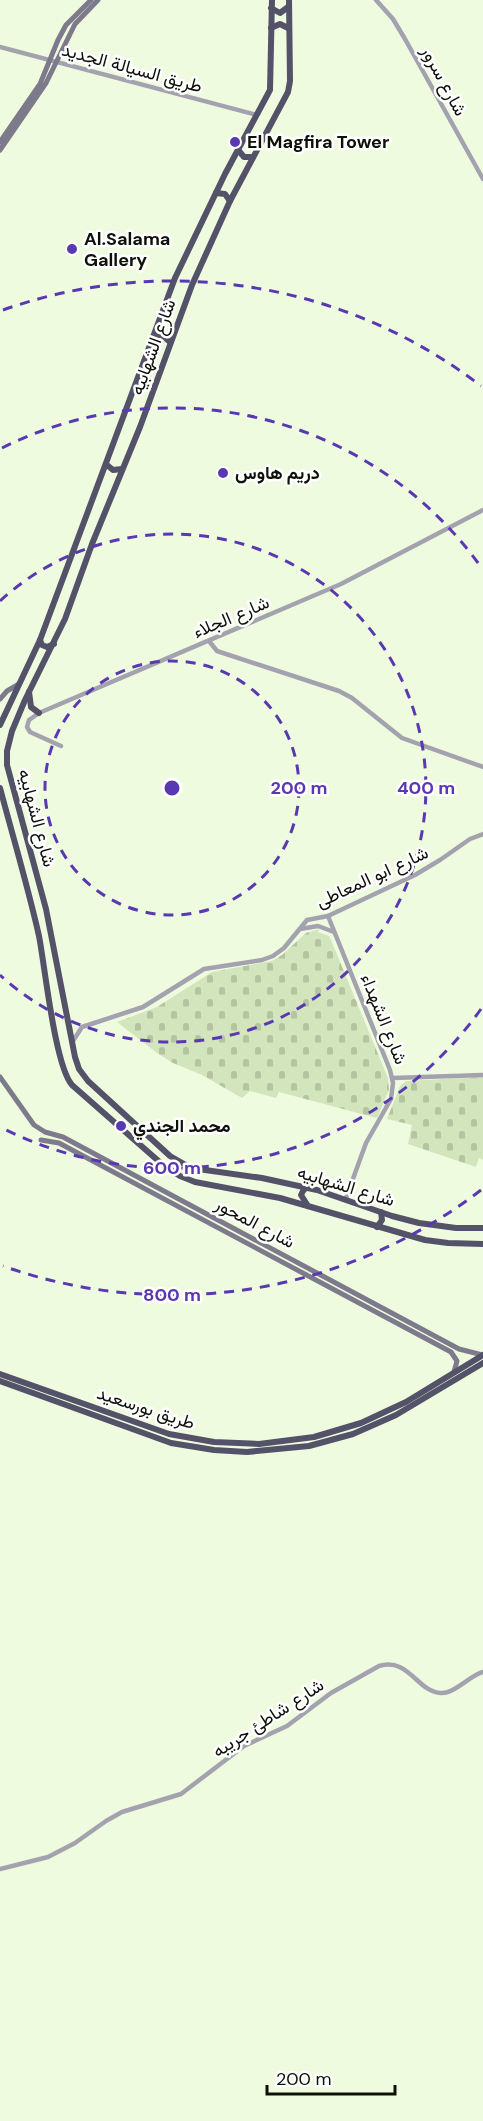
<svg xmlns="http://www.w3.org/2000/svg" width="483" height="2121" font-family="'DM Sans',Vazirmatn,sans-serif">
	<defs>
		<pattern id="cemetery-stones" width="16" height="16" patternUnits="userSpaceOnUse" patternTransform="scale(1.5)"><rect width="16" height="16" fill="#d3e5bc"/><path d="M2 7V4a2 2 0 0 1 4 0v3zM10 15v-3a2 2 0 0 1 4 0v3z" fill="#b4c3a0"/></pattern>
	</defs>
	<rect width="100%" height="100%" fill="#eefbdf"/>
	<g fill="url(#cemetery-stones)">
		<path d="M 319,929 L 318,932 L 329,936 L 331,940 L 388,1078 L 389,1090 L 377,1118 L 279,1092 L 276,1098 L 250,1091 L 242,1098 L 202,1075 L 173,1063 L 157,1053 L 117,1022 L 157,1007 L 212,972 L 272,961 L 282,955 L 306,933 Z"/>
		<path d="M 483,1077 L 483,1160 L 479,1158 L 476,1167 L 408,1144 L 412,1125 L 387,1119 L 400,1086 L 406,1081 Z"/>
	</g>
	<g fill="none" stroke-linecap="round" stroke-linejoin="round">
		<g stroke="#a3a2ae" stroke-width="4.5">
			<path d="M 376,0 L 393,19 L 405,39 L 483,179"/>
			<path d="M 0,47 L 257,115"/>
			<path d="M 209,641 L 217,651 L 339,691 L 352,698 L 402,738 L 483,767"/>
			<path d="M 61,746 L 30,732 L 27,727 L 29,720 L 39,713 L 341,584 L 483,510"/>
			<path d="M 328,916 L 390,1070 L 393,1083 L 391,1099 L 366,1143 L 346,1198"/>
			<path d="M 300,929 L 318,926 L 334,932"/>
			<path d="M 73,1041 L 82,1027 L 143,1007 L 204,969 L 262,960 L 273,956 L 284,948 L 307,920 L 328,916 L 415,875 L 440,860 L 470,839 L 483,834"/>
			<path d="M 393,1078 L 483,1075"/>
			<path d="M 0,1869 L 48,1857 L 75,1843 L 106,1821 L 122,1812 L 181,1794 L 244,1746 L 287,1726 L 331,1693 L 379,1666 C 409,1657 417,1692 441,1693 C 454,1694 469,1676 483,1672"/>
		</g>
		<g stroke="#7c7a8b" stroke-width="5">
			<path d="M 0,142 L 40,84 L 58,40 L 66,25 L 91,0"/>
			<path d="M 0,150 L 46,83 L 75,24 L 98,0"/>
			<path d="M 0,699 L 7,691 L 19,684"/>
			<path d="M 0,1077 L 34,1125 L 45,1132 L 63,1137 L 459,1349 L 483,1355"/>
			<path d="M 41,1140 L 59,1143 L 451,1352 L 457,1361 L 454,1372"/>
		</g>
		<g stroke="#545268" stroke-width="6">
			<path d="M 289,0 L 290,81 L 288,92 L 230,201 L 192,285 L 140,427 L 92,544 L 65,619 L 25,700 L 12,731 L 7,751 L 7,765 L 46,909 L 75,1057 L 79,1069 L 88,1081 L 170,1156 L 191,1168 L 262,1178 L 317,1190 L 392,1216 L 419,1223 L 456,1228 L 483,1228"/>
			<path d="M 271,8 L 280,13 L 288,7"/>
			<path d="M 271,28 L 280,24 L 288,28"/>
			<path d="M 239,151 L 244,157 L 253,157"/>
			<path d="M 216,193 L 225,194 L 230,201"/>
			<path d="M 155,335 L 162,335 L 170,342"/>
			<path d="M 107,465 L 113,470 L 122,469"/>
			<path d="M 40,640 L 42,645 L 47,647 L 54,644"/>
			<path d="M 29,692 L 31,707 L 39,713"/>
			<path d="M 0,725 L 40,640 L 175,278 L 225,174 L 270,90 L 272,0"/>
			<path d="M 0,788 C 13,837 28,887 39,936 C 45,967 55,1066 72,1085 L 163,1165 L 180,1176 L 195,1182 L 280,1198 L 425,1240 L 448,1243 L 483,1244"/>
			<path d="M 307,1187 L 303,1191 L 301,1195 L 308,1206"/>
			<path d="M 377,1227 L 382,1220 L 381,1212"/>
			<path d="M 0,1374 L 169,1434 L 214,1442 L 259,1444 L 314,1437 L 361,1423 L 406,1402 L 483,1355"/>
			<path d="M 0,1381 L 171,1443 L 214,1450 L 247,1452 L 309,1446 L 353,1434 L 396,1415 L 483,1363"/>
		</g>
	</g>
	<g fill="none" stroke="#5939b1" stroke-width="3" stroke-dasharray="10 8">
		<circle cx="172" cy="788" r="127"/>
		<path d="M0 601A254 254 0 1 1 0 975"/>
		<path d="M481 1009A380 380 0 0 1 2 1128M2 448A380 380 0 0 1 481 567"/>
		<path d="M481 1190A507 507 0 0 1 3 1266M3 310A507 507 0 0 1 481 386"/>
	</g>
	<g fill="#5939b1" stroke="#fff" stroke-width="2">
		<circle cx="235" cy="142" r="6"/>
		<circle cx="72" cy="249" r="6"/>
		<circle cx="223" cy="473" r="6"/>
		<circle cx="121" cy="1126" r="6"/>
	</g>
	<g text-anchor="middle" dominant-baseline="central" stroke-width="5" stroke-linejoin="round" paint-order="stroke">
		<g font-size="18" fill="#0d1108" stroke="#fff">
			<text transform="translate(132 68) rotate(15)">طريق السيالة الجديد</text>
			<text transform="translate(444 81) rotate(62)">شارع سرور</text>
			<text transform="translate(153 347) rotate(-70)">شارع الشهابيه</text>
			<text transform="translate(231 617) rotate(-23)">شارع الجلاء</text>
			<text transform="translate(37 818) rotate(75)">شارع الشهابيه</text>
			<text transform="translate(372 877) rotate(-25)">شارع ابو المعاطى</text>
			<text transform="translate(384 1019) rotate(68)">شارع الشهداء</text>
			<text transform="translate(346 1186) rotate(17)">شارع الشهابيه</text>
			<text transform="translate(255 1223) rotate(28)">شارع المحور</text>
			<text transform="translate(146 1408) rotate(18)">طريق بورسعيد</text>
			<text transform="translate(268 1718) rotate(-33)">شارع شاطئ جريبه</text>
		</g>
		<g font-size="18" font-weight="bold" fill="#0d1108" stroke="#fff" text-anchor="start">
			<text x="247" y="142">El Magfira Tower</text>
			<text x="84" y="239">Al.Salama<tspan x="84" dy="21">Gallery</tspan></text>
			<text x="235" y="473">دريم هاوس</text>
			<text x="133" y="1126">محمد الجندي</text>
		</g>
	</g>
	<circle cx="172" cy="788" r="9" fill="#5939b1" stroke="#fff" stroke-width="3"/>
	<g font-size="18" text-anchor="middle" font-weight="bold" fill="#5939b1" stroke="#fff" stroke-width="5" stroke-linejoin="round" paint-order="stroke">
		<text x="299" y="794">200 m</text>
		<text x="426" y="794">400 m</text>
		<text x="172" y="1174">600 m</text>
		<text x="172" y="1301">800 m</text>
	</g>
	<path d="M267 2085v9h128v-9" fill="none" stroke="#0d1108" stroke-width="3"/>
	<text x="276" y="2085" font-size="18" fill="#0d1108" stroke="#ffffff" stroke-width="4.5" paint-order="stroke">200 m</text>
</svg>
